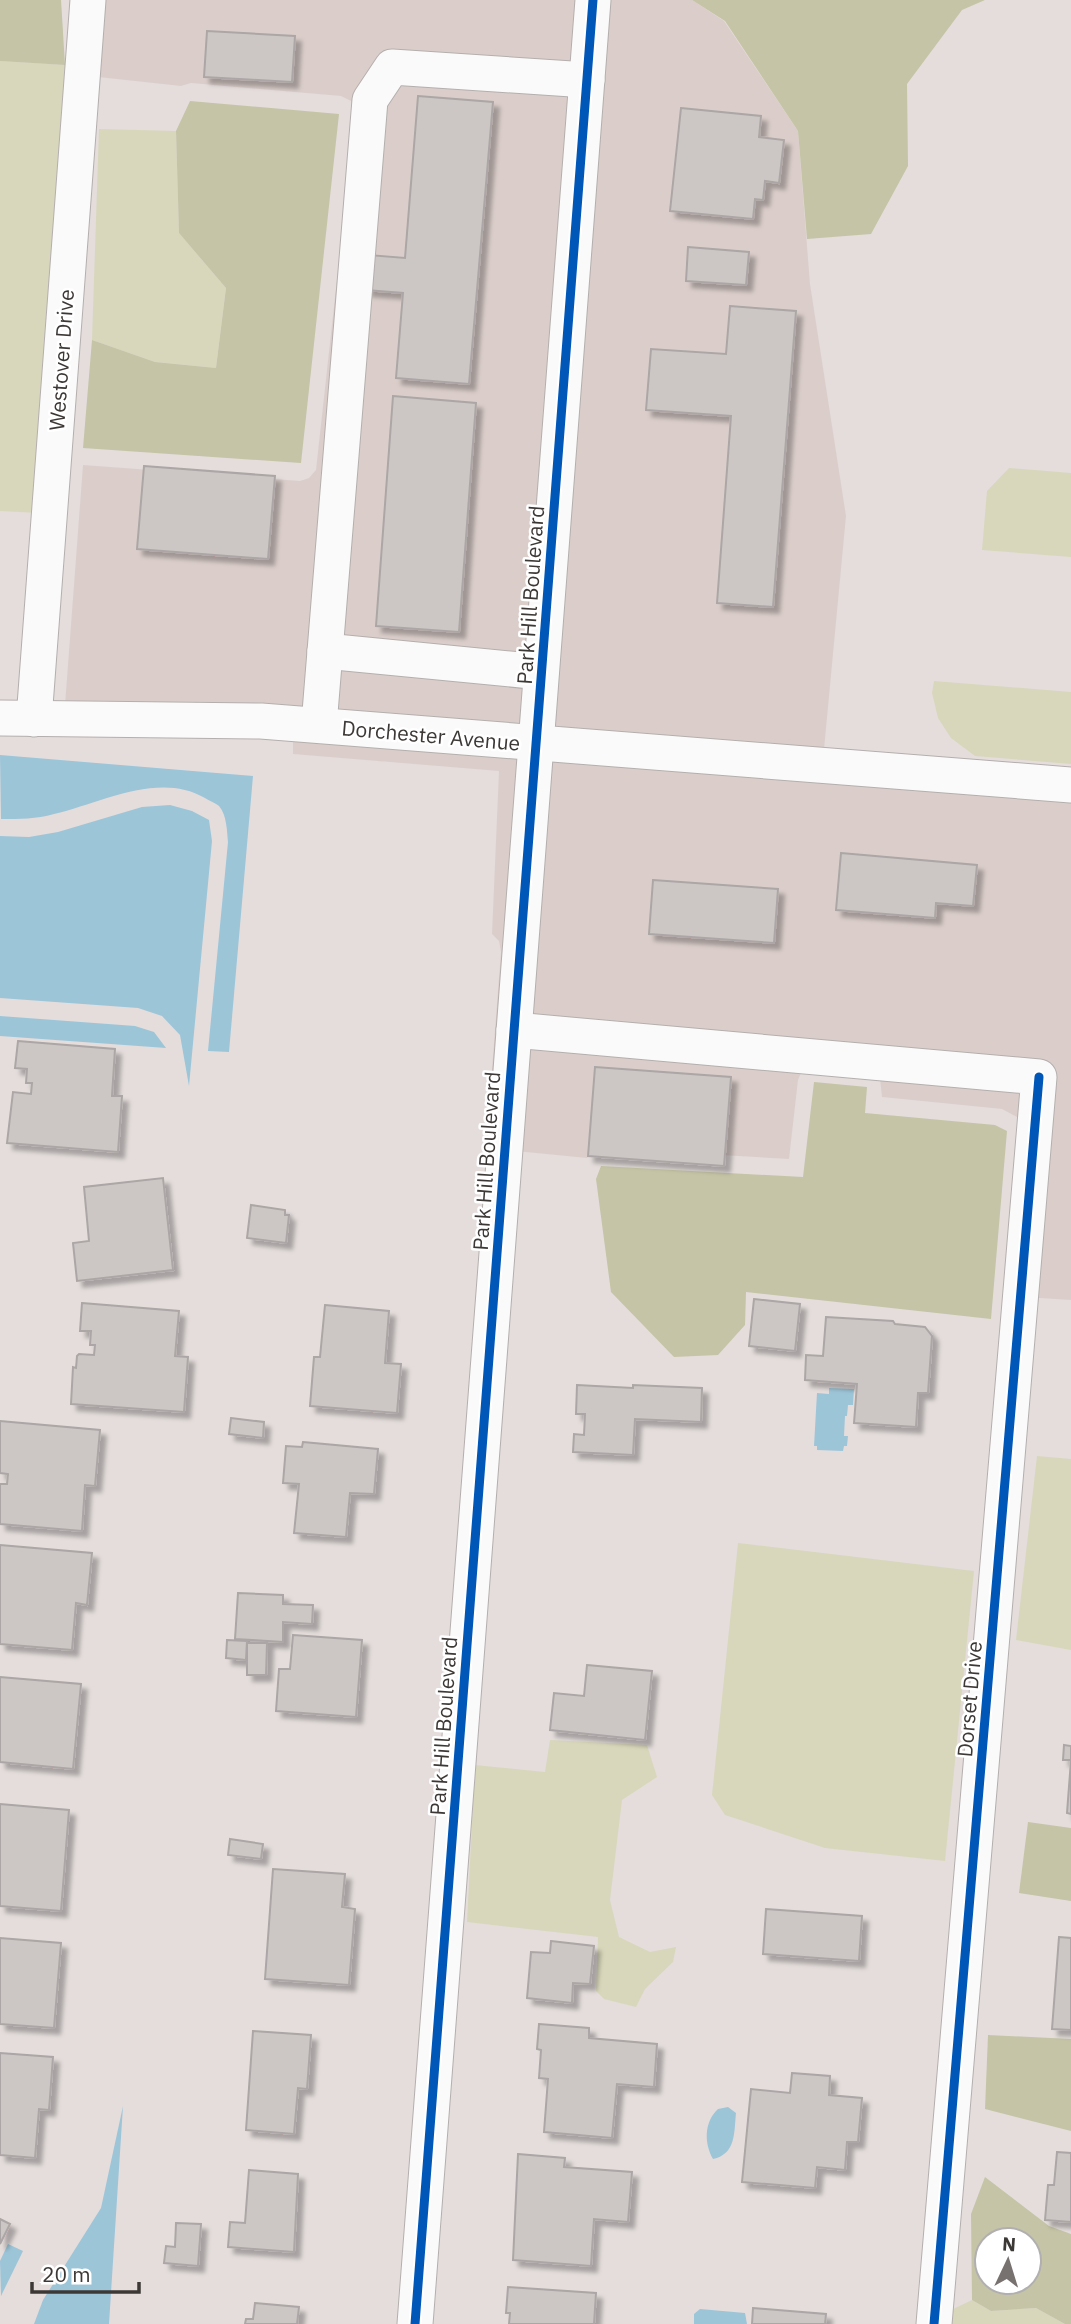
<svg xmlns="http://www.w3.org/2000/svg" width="1071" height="2324" font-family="'IBM Plex Sans',sans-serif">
	<defs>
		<filter id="shadow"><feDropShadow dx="6" dy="6" stdDeviation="2" flood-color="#0004"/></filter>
	</defs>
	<rect width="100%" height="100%" fill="#e4dddc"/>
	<path fill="#dbceca" d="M 83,0 L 692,0 L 724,21 L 798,131 L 810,284 L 846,516 L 823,760 L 1071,782 L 1071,1300 L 1009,1296 L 1022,1127 L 1017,1117 L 1002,1109 L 882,1097 L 880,1078 L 802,1070 L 798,1080 L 789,1159 L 602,1148 L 592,1151 L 587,1158 L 486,1148 L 501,952 L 499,941 L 492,934 L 499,771 L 293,754 L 293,732 L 65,705 L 83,465 L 300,481 L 309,478 L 316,470 L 355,116 L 351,101 L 341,96 L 191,83 L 181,86 L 80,75 Z"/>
	<g fill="#d8d7bb">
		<path d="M 0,61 L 65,65 L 38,513 L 0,511 Z"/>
		<path d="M 99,129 L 176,131 L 179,233 L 226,288 L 216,368 L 155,362 L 92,340 Z"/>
		<path d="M 1009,468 L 1071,473 L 1071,557 L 982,550 L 987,491 Z"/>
		<path d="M 934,681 L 1071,692 L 1071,764 L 975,756 L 951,738 L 938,718 L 932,693 Z"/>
		<path d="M 1037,1456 L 1071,1459 L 1071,1650 L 1016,1640 Z"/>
		<path d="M 738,1543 L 974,1571 L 945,1861 L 825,1848 L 725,1815 L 712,1795 Z"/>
		<path d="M 550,1740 L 647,1745 L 657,1777 L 622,1800 L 610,1900 L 619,1937 L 650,1952 L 676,1947 L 673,1962 L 645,1989 L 636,2007 L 604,1999 L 596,1991 L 598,1937 L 467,1922 L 475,1765 L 545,1772 Z"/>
		<path d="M 972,2300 L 991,2311 L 1036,2308 L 1065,2324 L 946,2324 L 947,2312 Z"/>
	</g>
	<g fill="#c5c4a6" fill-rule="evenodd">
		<path d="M 0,0 L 61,0 L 65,65 L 0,61 Z"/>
		<path d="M 692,0 L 985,0 L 962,10 L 907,84 L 908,166 L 871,234 L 807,239 L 798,131 L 725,21 Z"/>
		<path d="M 190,101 L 339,114 L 301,463 L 83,448 L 92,340 L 155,362 L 216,368 L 226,288 L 179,233 L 176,131 Z"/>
		<path d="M 814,1082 L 867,1087 L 865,1113 L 995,1125 L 1007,1131 L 991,1319 L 746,1292 L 745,1325 L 718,1355 L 674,1357 L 611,1292 L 596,1179 L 601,1166 L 803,1177 Z"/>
		<path d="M 1028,1822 L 1071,1828 L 1071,1901 L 1019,1893 Z"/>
		<path d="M 988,2035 L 1071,2039 L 1071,2131 L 985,2109 Z"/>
		<path d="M 985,2177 L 1049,2226 L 1071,2234 L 1071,2324 L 1065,2324 L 1036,2308 L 991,2311 L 972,2300 L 971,2214 ZM 987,2240 L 1029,2240 L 1029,2282 L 987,2282 Z"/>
	</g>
	<g fill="#9dc5d8">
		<path d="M 0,755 L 253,776 L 229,1052 L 208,1051 L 228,842 C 227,832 227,815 219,806 C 216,803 209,801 205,798 C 159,771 101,803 54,814 C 36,819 20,819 1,819 Z"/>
		<path d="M 170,805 L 192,811 L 209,820 L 212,841 L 189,1086 L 180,1035 L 162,1016 L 138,1008 L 0,998 L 0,836 L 29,837 L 58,832 L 142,807 Z"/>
		<path d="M 0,1016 L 135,1026 L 154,1032 L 166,1048 L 0,1036 Z"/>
		<path d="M 829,1388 L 854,1389 L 853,1405 L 848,1405 L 847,1416 L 845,1416 L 844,1436 L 848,1436 L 847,1446 L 844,1446 L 843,1451 L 817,1450 L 817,1446 L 814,1446 L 817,1393 L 829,1394 Z"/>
		<path d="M 123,2106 L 109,2324 L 34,2324 L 43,2300 L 101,2208 Z"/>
		<path d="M 728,2107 L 736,2113 C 734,2133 736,2154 713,2159 C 704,2143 704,2122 718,2109 Z"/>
		<path d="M 8,2244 L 23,2251 L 1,2296 L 0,2261 Z"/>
		<path d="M 700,2309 L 745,2313 L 747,2324 L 694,2324 L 694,2314 Z"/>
	</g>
	<g fill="#ccc7c5" stroke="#aca7a6" stroke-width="2" filter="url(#shadow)">
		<path d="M 207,31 L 295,36 L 292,82 L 204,77 Z"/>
		<path d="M 418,96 L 493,102 L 469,384 L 396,378 L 403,293 L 366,290 L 369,255 L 405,258 Z"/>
		<path d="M 681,108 L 761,116 L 759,137 L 784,140 L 779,183 L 765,181 L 763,200 L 755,199 L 753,219 L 670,211 Z"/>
		<path d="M 688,247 L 749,252 L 746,285 L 686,281 Z"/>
		<path d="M 730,306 L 796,311 L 773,607 L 717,603 L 731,416 L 646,410 L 651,349 L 726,354 Z"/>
		<path d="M 393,396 L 476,403 L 459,632 L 376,626 Z"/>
		<path d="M 144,466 L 275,476 L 268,559 L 137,549 Z"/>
		<path d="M 841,853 L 977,865 L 973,906 L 936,903 L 935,918 L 836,910 Z"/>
		<path d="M 653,880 L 778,889 L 774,943 L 649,934 Z"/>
		<path d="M 18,1041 L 115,1049 L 112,1096 L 122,1096 L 118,1152 L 7,1143 L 13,1092 L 31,1094 L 32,1083 L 26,1083 L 27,1069 L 15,1068 Z"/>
		<path d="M 595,1067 L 731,1077 L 724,1166 L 588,1156 Z"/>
		<path d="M 163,1178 L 173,1270 L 77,1281 L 73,1243 L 89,1241 L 84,1187 Z"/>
		<path d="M 251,1205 L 285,1210 L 285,1215 L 289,1215 L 286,1243 L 247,1238 Z"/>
		<path d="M 754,1299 L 800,1304 L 795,1351 L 749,1346 Z"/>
		<path d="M 82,1303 L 179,1311 L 175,1356 L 188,1357 L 184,1412 L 71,1404 L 73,1367 L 76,1368 L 77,1356 L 79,1354 L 94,1355 L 95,1345 L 90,1345 L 91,1331 L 80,1331 Z"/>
		<path d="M 325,1305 L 389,1311 L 385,1363 L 401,1364 L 397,1413 L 310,1406 L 314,1357 L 320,1357 Z"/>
		<path d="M 826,1317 L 893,1321 L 895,1324 L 925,1327 L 932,1336 L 928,1393 L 918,1393 L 916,1427 L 854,1423 L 857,1384 L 805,1380 L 806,1355 L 823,1356 Z"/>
		<path d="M 577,1385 L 633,1388 L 633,1385 L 702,1388 L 701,1422 L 635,1419 L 633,1455 L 573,1452 L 574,1434 L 584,1435 L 585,1414 L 576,1414 Z"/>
		<path d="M 231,1418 L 264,1422 L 263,1438 L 229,1434 Z"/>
		<path d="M 0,1421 L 100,1430 L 95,1486 L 85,1485 L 82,1531 L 0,1524 L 0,1484 L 7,1484 L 8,1474 L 0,1473 Z"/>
		<path d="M 303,1442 L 378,1449 L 374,1494 L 350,1493 L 346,1537 L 294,1533 L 299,1484 L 283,1483 L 286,1446 L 302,1447 Z"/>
		<path d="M 0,1545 L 92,1553 L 87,1605 L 76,1603 L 72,1650 L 0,1644 Z"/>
		<path d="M 238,1593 L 283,1595 L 283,1604 L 313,1605 L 312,1624 L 283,1622 L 283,1642 L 235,1639 Z"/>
		<path d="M 293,1635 L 362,1640 L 356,1717 L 276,1711 L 279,1669 L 290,1669 Z"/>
		<path d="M 227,1640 L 247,1641 L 246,1660 L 226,1658 Z"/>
		<path d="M 247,1643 L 267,1643 L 266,1675 L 247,1675 Z"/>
		<path d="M 587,1665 L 652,1671 L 645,1740 L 550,1730 L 554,1693 L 584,1696 Z"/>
		<path d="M 0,1677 L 81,1684 L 73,1769 L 0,1762 Z"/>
		<path d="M 1064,1745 L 1071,1746 L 1071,1814 L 1067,1813 L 1071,1760 L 1063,1760 Z"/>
		<path d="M 0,1804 L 69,1810 L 61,1911 L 0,1906 Z"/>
		<path d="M 230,1839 L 263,1844 L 261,1859 L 228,1855 Z"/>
		<path d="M 273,1869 L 345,1874 L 342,1907 L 355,1909 L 349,1985 L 265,1979 Z"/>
		<path d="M 766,1909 L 862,1916 L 859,1961 L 763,1954 Z"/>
		<path d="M 1059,1937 L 1071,1938 L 1071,2030 L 1052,2029 Z"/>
		<path d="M 0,1938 L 61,1943 L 54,2028 L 0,2024 Z"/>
		<path d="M 551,1941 L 594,1946 L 590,1984 L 573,1983 L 572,2003 L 527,1998 L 531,1952 L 550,1953 Z"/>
		<path d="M 539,2024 L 589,2028 L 589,2038 L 657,2044 L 654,2087 L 617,2084 L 612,2138 L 544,2132 L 548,2079 L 539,2078 L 541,2050 L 537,2049 Z"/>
		<path d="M 253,2031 L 311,2035 L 307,2089 L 298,2088 L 294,2134 L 246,2130 Z"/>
		<path d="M 0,2053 L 53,2057 L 49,2110 L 39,2109 L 35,2158 L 0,2155 Z"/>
		<path d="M 792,2073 L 830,2076 L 829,2095 L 862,2098 L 858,2142 L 847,2142 L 845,2170 L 817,2167 L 815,2188 L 742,2182 L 751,2089 L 790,2093 Z"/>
		<path d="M 1057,2152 L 1071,2153 L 1071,2222 L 1045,2220 L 1048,2185 L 1054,2185 Z"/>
		<path d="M 518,2154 L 565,2158 L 564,2167 L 632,2172 L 628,2222 L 594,2219 L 591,2266 L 513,2260 Z"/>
		<path d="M 249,2170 L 298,2174 L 294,2252 L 228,2247 L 230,2222 L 245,2223 Z"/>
		<path d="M 0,2219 L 10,2224 L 0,2244 Z"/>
		<path d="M 176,2223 L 201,2224 L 198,2266 L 164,2263 L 166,2246 L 175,2247 Z"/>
		<path d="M 508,2287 L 596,2293 L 594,2324 L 509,2324 L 510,2313 L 506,2313 Z"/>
		<path d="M 255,2303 L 299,2307 L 297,2324 L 245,2324 L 246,2319 L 253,2319 Z"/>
		<path d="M 753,2308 L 826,2314 L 825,2324 L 752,2324 Z"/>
	</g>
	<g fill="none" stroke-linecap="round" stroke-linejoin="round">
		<defs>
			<g id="minor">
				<path d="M 325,651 L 541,672"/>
				<path d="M 0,718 L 261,721 L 1071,785"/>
				<path d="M 34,719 L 88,0"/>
				<path d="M 319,725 L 370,100 L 392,67 L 587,80"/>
				<path d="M 514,1030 L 1039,1077 L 934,2324"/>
				<path d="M 415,2324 L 593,0"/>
			</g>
		</defs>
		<use href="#minor" stroke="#b4afae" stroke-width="37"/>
		<use href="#minor" stroke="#fbfafa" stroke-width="35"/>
		<defs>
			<g id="cycleway">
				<path d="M 415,2324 L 593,0"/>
				<path d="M 934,2324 L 1039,1077"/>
			</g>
		</defs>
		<use href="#cycleway" stroke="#fff" stroke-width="13"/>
		<use href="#cycleway" stroke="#0057b8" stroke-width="9"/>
	</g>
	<g text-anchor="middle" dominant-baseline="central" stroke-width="5" stroke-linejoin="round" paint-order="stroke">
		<g font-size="21" fill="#3c3836" stroke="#fff">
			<text transform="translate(61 360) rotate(-86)">Westover Drive</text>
			<text transform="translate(530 595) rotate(-86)">Park Hill Boulevard</text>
			<text transform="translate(431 735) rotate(5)">Dorchester Avenue</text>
			<text transform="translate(486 1161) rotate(-86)">Park Hill Boulevard</text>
			<text transform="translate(969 1699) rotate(-85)">Dorset Drive</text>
			<text transform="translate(443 1726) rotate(-86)">Park Hill Boulevard</text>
		</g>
	</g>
	<g transform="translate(1008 2261) rotate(4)"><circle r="33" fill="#ffffff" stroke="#b1afaf" stroke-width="2"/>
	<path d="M0-5L12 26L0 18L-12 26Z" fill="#777270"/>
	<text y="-10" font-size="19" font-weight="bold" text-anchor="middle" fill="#3c3836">N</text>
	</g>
	<path d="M32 2282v10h107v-10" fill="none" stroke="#3c3836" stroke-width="3.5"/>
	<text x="42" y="2282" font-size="21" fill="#3c3836" stroke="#ffffff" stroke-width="5" paint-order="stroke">20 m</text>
</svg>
